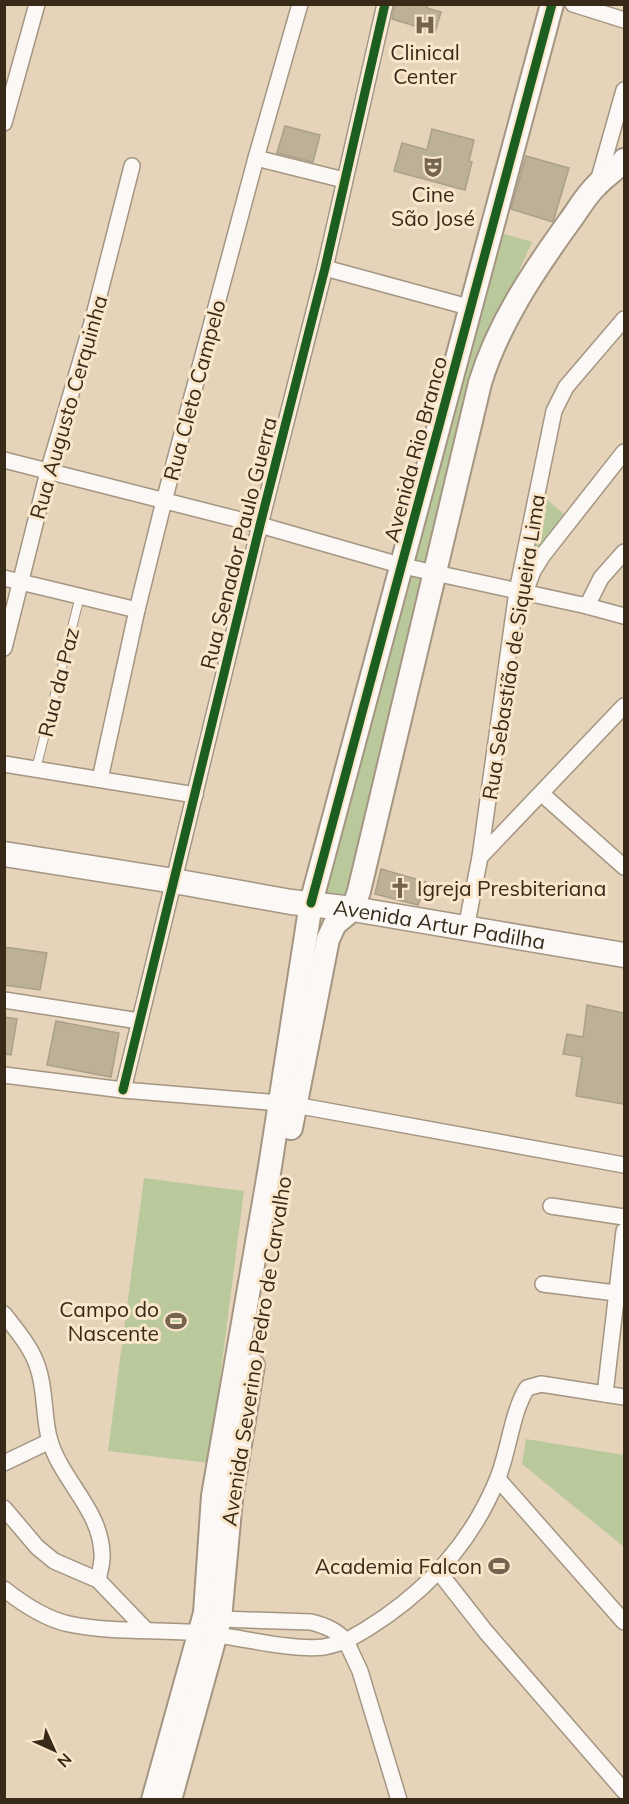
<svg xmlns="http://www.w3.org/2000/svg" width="629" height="1804" font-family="Mulish,sans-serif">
	<rect width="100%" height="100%" fill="#e5d3ba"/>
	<g fill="#bac99c">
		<path d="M 498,232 L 532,242 L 476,367 L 349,898 L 323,894 L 391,650 L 462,364 Z"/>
		<path d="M 543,496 L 565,515 L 531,558 Z"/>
		<path d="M 144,1178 L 244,1191 L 209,1463 L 108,1451 Z"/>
		<path d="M 526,1439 L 624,1455 L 624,1547 L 522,1464 Z"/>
	</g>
	<g fill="#bcb097" stroke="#aba08b" stroke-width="1.5">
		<path d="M 395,4 L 428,4 L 427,8 L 441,12 L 435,32 L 392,19 Z"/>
		<path d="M 285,126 L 320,135 L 313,162 L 277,153 Z"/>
		<path d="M 432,129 L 474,140 L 469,161 L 472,162 L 465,190 L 394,171 L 402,143 L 427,150 Z"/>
		<path d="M 526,156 L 569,168 L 553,222 L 511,209 Z"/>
		<path d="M 381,869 L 426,882 L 418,905 L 375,894 Z"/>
		<path d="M 4,947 L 47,953 L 40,990 L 4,985 Z"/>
		<path d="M 587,1005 L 624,1013 L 624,1104 L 576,1096 L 582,1057 L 563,1054 L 567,1034 L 583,1037 Z"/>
		<path d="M 4,1017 L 17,1019 L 11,1055 L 4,1054 Z"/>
		<path d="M 56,1021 L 119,1033 L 111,1077 L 47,1065 Z"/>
	</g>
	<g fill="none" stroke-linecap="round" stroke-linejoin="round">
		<defs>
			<path id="lane" d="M 36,769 L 80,596"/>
			<g id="street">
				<path d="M 573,4 L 624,20"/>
				<path d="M 4,123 L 37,4"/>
				<path d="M 256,158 L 344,180"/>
				<path d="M 597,185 L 624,90"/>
				<path d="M 325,268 L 472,308"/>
				<path d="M 4,460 L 260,525 L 403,566 L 587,606 L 624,616"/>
				<path d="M 4,578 L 137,610"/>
				<path d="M 525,592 L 533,571 L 543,555 L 624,452"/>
				<path d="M 587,606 L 601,578 L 624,552"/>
				<path d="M 4,648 L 48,472 L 93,319 L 132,166"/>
				<path d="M 4,764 L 195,795"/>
				<path d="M 100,779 L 137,610 L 164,501 L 256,158 L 300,4"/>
				<path d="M 542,794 L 624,867"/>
				<path d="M 480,857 L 624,706"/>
				<path d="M 466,928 L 480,857 L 517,591 L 554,411 L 566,387 L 624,319"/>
				<path d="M 4,1000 L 139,1021"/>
				<path d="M 4,1075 L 123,1090 L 280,1103"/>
				<path d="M 123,1090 L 260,525 L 325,268 L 385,4"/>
				<path d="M 295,1105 L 624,1165"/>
				<path d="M 551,1206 L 624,1217"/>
				<path d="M 543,1284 L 624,1294"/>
				<path d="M 4,1314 C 17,1331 32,1348 38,1368 C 46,1391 43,1418 50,1441 C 62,1481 100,1509 102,1553 C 103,1561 100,1571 98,1580"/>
				<path d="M 605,1394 L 624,1231"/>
				<path d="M 4,1463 L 50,1441"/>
				<path d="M 498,1479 L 624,1622"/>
				<path d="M 4,1508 L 37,1547 L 54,1561 L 98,1580 L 146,1630"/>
				<path d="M 439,1572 L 486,1632 L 624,1791"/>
				<path d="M 4,1589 C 23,1604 45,1619 69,1624 C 112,1633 157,1629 201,1633 C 237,1636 290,1651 324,1647 C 331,1646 339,1643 346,1641 L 360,1671 L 399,1800"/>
				<path d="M 220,1619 L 311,1622 C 326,1626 336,1630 346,1641 C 414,1604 467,1553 497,1480 C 509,1452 511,1414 527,1388 L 541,1384 L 624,1397"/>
			</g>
			<g id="secondary">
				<path d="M 291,1128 L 328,939 L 335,924 L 353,909 L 359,891 L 480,383 C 498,324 533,272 569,222 C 578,210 586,195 597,185 C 605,176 616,170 624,160"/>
				<path d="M 153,1800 L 205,1613 L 213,1496 L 269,1173 L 311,903 L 552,4"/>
				<path d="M 170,1800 L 220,1619 L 231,1499 L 253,1365"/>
			</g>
			<g id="primary">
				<path id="s1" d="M 4,854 L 174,881 L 291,902 L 353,909 L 624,955"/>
			</g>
		</defs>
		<use href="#lane" stroke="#a49682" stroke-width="10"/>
		<use href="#street" stroke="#a49682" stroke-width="18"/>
		<use href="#secondary" stroke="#a49682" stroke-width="26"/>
		<use href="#primary" stroke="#a49682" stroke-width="27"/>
		<use href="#lane" stroke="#fbf8f5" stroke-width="8"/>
		<use href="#street" stroke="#fbf8f5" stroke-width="15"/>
		<use href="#secondary" stroke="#fbf8f5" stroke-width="22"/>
		<use href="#primary" stroke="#fbf8f5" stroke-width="24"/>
		<defs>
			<g id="cycleway">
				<path d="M 311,903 L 552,4"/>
				<path d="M 123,1090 L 260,525 L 325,268 L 385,4"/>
			</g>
		</defs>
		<use href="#cycleway" stroke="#fae6ca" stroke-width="13"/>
		<use href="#cycleway" stroke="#1b5e20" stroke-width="9"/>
	</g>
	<defs>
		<symbol id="hospital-bare" viewBox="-9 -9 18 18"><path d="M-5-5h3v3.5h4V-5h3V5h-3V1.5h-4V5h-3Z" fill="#746551" stroke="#fae6ca" stroke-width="2.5" paint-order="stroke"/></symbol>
		<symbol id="theatre-bare" viewBox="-9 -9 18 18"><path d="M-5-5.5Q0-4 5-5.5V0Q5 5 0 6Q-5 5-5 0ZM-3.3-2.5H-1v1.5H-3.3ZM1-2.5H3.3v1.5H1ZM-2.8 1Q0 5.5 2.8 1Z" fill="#746551" stroke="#fae6ca" stroke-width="2.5" paint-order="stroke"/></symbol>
		<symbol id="church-bare" viewBox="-9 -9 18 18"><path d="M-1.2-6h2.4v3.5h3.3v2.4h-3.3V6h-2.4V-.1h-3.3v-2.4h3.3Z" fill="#746551" stroke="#fae6ca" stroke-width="2.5" paint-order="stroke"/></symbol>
		<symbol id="stadium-bare" viewBox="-9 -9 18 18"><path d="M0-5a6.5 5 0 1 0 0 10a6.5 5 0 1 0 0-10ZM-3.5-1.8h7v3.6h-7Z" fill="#746551" stroke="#fae6ca" stroke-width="2.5" paint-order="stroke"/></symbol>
	</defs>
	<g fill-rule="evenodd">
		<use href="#hospital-bare" x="410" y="10" width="30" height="30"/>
		<use href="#theatre-bare" x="418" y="152" width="30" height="30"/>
		<use href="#church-bare" x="385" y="873" width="30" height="30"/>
		<use href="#stadium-bare" x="161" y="1306" width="30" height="30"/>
		<use href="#stadium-bare" x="484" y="1551" width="30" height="30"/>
	</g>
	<g text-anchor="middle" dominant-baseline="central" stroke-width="6" stroke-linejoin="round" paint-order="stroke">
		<g font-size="21" fill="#372a18" stroke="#fae6ca">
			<text x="425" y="52">Clinical<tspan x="425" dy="24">Center</tspan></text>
			<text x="433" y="194">Cine<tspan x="433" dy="24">São José</tspan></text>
			<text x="417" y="888" text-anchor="start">Igreja Presbiteriana</text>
			<text x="159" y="1309" text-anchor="end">Campo do<tspan x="159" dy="24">Nascente</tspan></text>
			<text x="482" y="1566" text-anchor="end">Academia Falcon</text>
		</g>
		<g font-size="21" fill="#372a18" stroke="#fae6ca">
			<text transform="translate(194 390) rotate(-75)">Rua Cleto Campelo</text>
			<text transform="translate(68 407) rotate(-74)">Rua Augusto Cerquinha</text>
			<text transform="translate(415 449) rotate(-75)">Avenida Rio Branco</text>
			<text transform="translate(238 543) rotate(-76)">Rua Senador Paulo Guerra</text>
			<text transform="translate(513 647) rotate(-81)">Rua Sebastião de Siqueira Lima</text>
			<text transform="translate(58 682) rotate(-76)">Rua da Paz</text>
			<text stroke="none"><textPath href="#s1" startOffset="441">Avenida Artur Padilha</textPath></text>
			<text transform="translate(256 1351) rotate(-81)">Avenida Severino Pedro de Carvalho</text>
		</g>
	</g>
	<rect width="629" height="1804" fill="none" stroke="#372a18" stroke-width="12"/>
	<g transform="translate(54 1750) rotate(135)" stroke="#fae6ca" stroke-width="4.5" paint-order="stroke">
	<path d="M0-4.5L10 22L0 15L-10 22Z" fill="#372a18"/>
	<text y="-9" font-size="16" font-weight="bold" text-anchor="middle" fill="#372a18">N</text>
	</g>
</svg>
